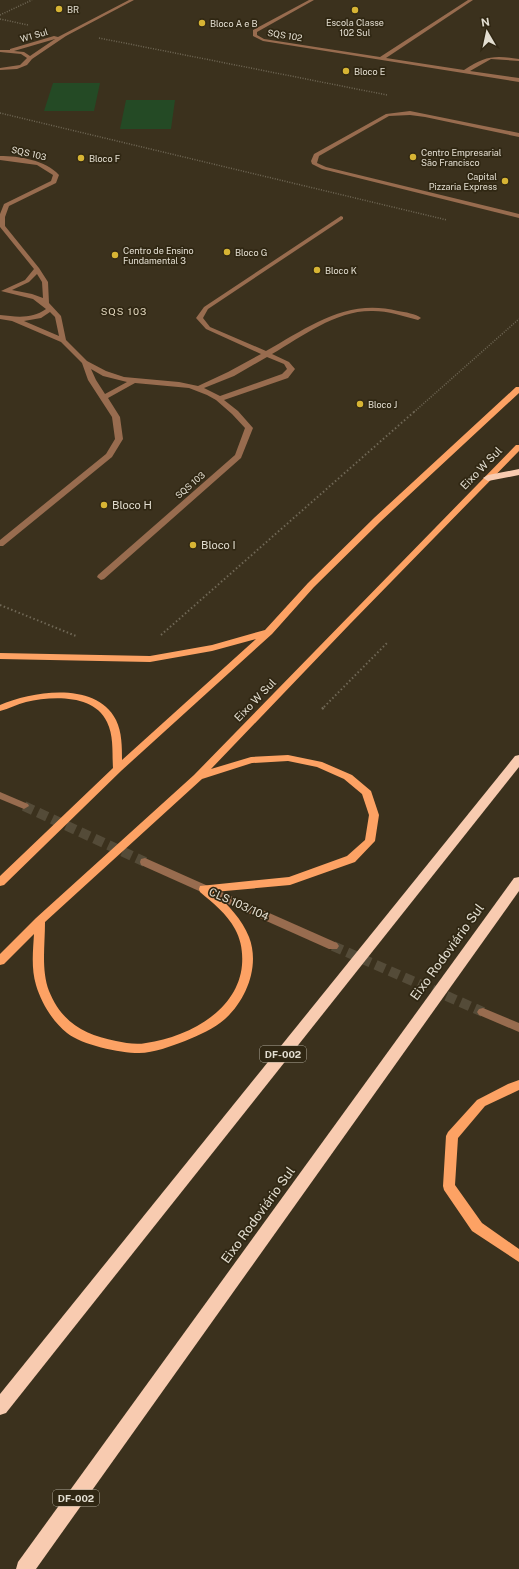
<svg xmlns="http://www.w3.org/2000/svg" width="519" height="1569" font-family="'Public Sans',sans-serif">
	<rect width="100%" height="100%" fill="#3b311d"/>
	<g fill="#244a25">
		<path d="M 53,83 L 100,83 L 94,111 L 44,111 Z"/>
		<path d="M 126,100 L 175,100 L 171,129 L 120,129 Z"/>
	</g>
	<g fill="none" stroke-linecap="round" stroke-linejoin="round">
		<g stroke="#544b38" stroke-width="10" stroke-dasharray="10 5.5" stroke-linecap="butt">
			<path d="M 24,806 L 145,862"/>
			<path d="M 333,946 L 483,1012"/>
		</g>
		<g stroke="#706856" stroke-width="1.5" stroke-dasharray="1 1.5" stroke-linecap="butt">
			<path d="M 0,15 L 32,0"/>
			<path d="M 0,19 L 28,25"/>
			<path d="M 99,38 L 387,95"/>
			<path d="M 0,113 L 447,220"/>
			<path d="M 414,412 L 519,319"/>
		</g>
		<g stroke="#706856" stroke-width="2" stroke-dasharray="1.5 2.5" stroke-linecap="butt">
			<path d="M 0,605 L 76,636"/>
			<path d="M 161,635 L 415,411"/>
			<path d="M 324,707 L 387,643"/>
		</g>
		<path stroke="#706856" stroke-width="2.5" stroke-dasharray="2 3" stroke-linecap="butt" d="M 322,709 L 325,706"/>
		<g fill="#986c4f" fill-rule="evenodd">
			<path d="M 129,0 L 134,0 L 66,36 L 32,59 L 27,65 L 17,69 L 0,70 L 0,68 L 20,65 L 27,58 L 21,54 L 0,52 L 0,50 L 10,50 L 10,49 L 54,36 L 58,37 ZM 55,39 L 30,56 L 24,52 L 14,51 Z"/>
			<path d="M 309,0 L 314,0 L 257,32 L 257,35 L 264,39 L 380,57 L 468,0 L 473,0 L 386,58 L 464,70 C 485,56 494,55 519,59 L 519,61 L 491,59 L 470,71 L 519,78 L 519,82 L 263,41 L 253,36 L 253,30 Z"/>
			<path d="M 410,111 L 519,133 L 519,137 L 425,117 L 410,115 L 389,116 L 319,156 L 317,163 L 326,167 L 519,214 L 519,218 L 322,169 L 312,164 L 311,161 L 314,154 L 386,114 Z"/>
			<path d="M 0,156 C 19,156 46,160 59,175 L 56,183 L 9,206 L 5,217 L 5,226 L 39,268 L 48,282 L 49,303 L 61,316 L 66,340 L 87,361 L 106,371 L 124,377 L 179,382 L 198,386 L 228,372 L 261,354 L 206,329 L 196,318 L 204,307 L 341,216 L 343,217 L 343,219 L 208,309 L 203,318 L 210,327 L 266,351 C 309,327 346,298 398,311 C 405,312 416,314 421,318 L 418,320 C 403,316 388,311 373,311 C 336,310 303,336 272,354 L 289,362 L 295,369 L 288,378 L 224,400 L 238,411 L 253,428 L 241,458 L 104,579 L 101,580 L 97,577 L 98,575 L 235,455 L 245,428 L 232,414 L 216,400 L 207,395 L 189,388 L 135,383 L 108,398 L 120,417 L 123,439 L 112,457 L 3,546 L 0,546 L 0,540 L 106,454 L 115,439 L 112,417 L 88,380 L 82,363 L 61,342 L 12,321 L 0,319 L 0,315 C 17,317 32,319 46,309 L 33,299 L 1,291 L 25,280 L 34,269 L 0,227 L 0,214 L 4,204 L 51,181 L 53,175 L 37,165 L 0,160 ZM 37,274 L 42,282 L 43,298 L 32,294 L 12,290 L 29,282 ZM 50,312 L 55,317 L 59,336 L 24,321 L 41,318 ZM 267,357 L 284,364 L 287,369 L 282,374 L 220,396 L 204,388 L 234,376 ZM 91,369 L 103,376 L 127,382 L 105,394 L 96,380 Z"/>
			<path d="M 0,792 L 28,804 L 29,806 L 24,809 L 0,799 Z"/>
			<path d="M 145,858 L 337,943 L 339,946 L 337,949 L 329,949 L 141,865 L 140,862 L 141,859 Z"/>
			<path d="M 483,1008 L 519,1023 L 519,1032 L 479,1015 L 477,1012 L 479,1009 Z"/>
		</g>
		<g fill="#fda264" fill-rule="evenodd">
			<path d="M 516,387 L 519,387 L 519,393 L 380,522 L 314,587 L 272,634 L 121,771 L 4,885 L 0,886 L 0,876 L 113,768 C 112,753 114,736 107,722 C 94,694 52,696 26,702 C 17,704 9,709 0,711 L 0,705 C 33,691 96,681 116,720 C 122,732 122,747 122,760 L 256,639 L 212,651 L 150,662 L 0,659 L 0,653 L 150,656 L 212,645 L 265,630 L 308,583 L 374,518 Z"/>
			<path d="M 516,445 L 519,445 L 519,451 L 350,624 L 211,769 L 251,757 L 288,755 L 322,762 L 352,775 L 371,791 L 379,815 L 375,841 L 355,862 L 290,885 L 214,892 C 228,905 242,919 249,937 C 260,965 247,999 225,1019 C 214,1029 199,1035 185,1041 C 171,1046 154,1053 139,1053 C 119,1053 82,1045 67,1033 C 52,1021 41,1002 36,985 C 31,969 33,950 34,934 L 4,964 L 0,965 L 0,954 L 36,918 L 194,775 ZM 288,761 L 317,767 L 344,779 L 362,794 L 369,815 L 365,840 L 347,856 L 289,877 L 200,886 L 199,889 L 200,892 C 213,903 227,914 235,929 C 241,940 243,952 242,965 C 238,1011 188,1037 146,1043 C 136,1045 126,1043 116,1041 C 85,1035 62,1023 49,991 C 41,970 45,945 45,922 L 202,779 L 252,763 Z"/>
			<path d="M 519,1080 L 519,1090 L 485,1106 L 458,1138 L 455,1185 L 482,1223 L 519,1249 L 519,1262 L 472,1231 L 444,1190 L 443,1186 L 446,1136 L 448,1132 L 477,1100 L 508,1084 Z"/>
		</g>
		<g fill="#f8cbb0" fill-rule="evenodd">
			<path d="M 519,469 L 519,475 L 488,481 L 483,478 L 488,475 Z"/>
			<path d="M 519,755 L 519,767 L 6,1413 L 0,1415 L 0,1394 L 515,756 Z"/>
			<path d="M 519,877 L 519,891 L 36,1569 L 16,1569 L 18,1562 L 514,878 Z"/>
		</g>
	</g>
	<g fill="#d7b434" stroke="#302713" stroke-width="1.5">
		<circle cx="59" cy="9" r="4"/>
		<circle cx="355" cy="10" r="4"/>
		<circle cx="202" cy="23" r="4"/>
		<circle cx="346" cy="71" r="4"/>
		<circle cx="413" cy="157" r="4"/>
		<circle cx="81" cy="158" r="4"/>
		<circle cx="505" cy="181" r="4"/>
		<circle cx="227" cy="252" r="4"/>
		<circle cx="115" cy="255" r="4"/>
		<circle cx="317" cy="270" r="4"/>
		<circle cx="360" cy="404" r="4"/>
		<circle cx="104" cy="505" r="4"/>
		<circle cx="193" cy="545" r="4"/>
	</g>
	<g text-anchor="middle" dominant-baseline="central" stroke-width="3.5" stroke-linejoin="round" paint-order="stroke">
		<g font-size="9" fill="#e3ded1" stroke="#302713" text-anchor="start">
			<text x="67" y="9">BR</text>
			<text x="355" y="22" text-anchor="middle">Escola Classe<tspan x="355" dy="10">102 Sul</tspan></text>
			<text x="210" y="23">Bloco A e B</text>
			<text x="354" y="71">Bloco E</text>
			<text x="421" y="152">Centro Empresarial<tspan x="421" dy="10">São Francisco</tspan></text>
			<text x="89" y="158">Bloco F</text>
			<text x="497" y="176" text-anchor="end">Capital<tspan x="497" dy="10">Pizzaria Express</tspan></text>
			<text x="123" y="250">Centro de Ensino<tspan x="123" dy="10">Fundamental 3</tspan></text>
			<text x="235" y="252">Bloco G</text>
			<text x="325" y="270">Bloco K</text>
			<text x="368" y="404">Bloco J</text>
		</g>
		<g font-size="9" fill="#e3ded1" stroke="#302713">
			<text transform="translate(34 35) rotate(-16)">W1 Sul</text>
			<text transform="translate(285 35) rotate(9)">SQS 102</text>
			<text transform="translate(29 153) rotate(13)">SQS 103</text>
			<text transform="translate(190 485) rotate(-41)">SQS 103</text>
		</g>
		<g font-size="10" letter-spacing="1" fill="#e0d5bc" stroke="#302713">
			<text x="124" y="311">SQS 103</text>
		</g>
		<g fill="#302713" stroke="#ada798" stroke-width="1">
			<rect x="260" y="1046" width="46" height="16" rx="3"/>
			<rect x="53" y="1490" width="46" height="16" rx="3"/>
		</g>
		<g font-size="10" font-weight="bold" fill="#e3ded1">
			<text x="283" y="1054">DF-002</text>
			<text x="76" y="1498">DF-002</text>
		</g>
		<g font-size="11" fill="#e3ded1" stroke="#302713">
			<text transform="translate(481 468) rotate(-46)">Eixo W Sul</text>
			<text transform="translate(255 700) rotate(-46)">Eixo W Sul</text>
			<text transform="translate(239 904) rotate(24)">CLS 103/104</text>
		</g>
		<g font-size="11" fill="#e3ded1" stroke="#302713" text-anchor="start">
			<text x="112" y="505">Bloco H</text>
			<text x="201" y="545">Bloco I</text>
		</g>
		<g font-size="13" fill="#e3ded1" stroke="#302713">
			<text transform="translate(447 952) rotate(-54)">Eixo Rodoviário Sul</text>
			<text transform="translate(258 1215) rotate(-54)">Eixo Rodoviário Sul</text>
		</g>
	</g>
	<g transform="translate(487 32) rotate(351)" stroke="#302713" stroke-width="3" paint-order="stroke">
	<path d="M0-3L7 15L0 10L-7 15Z" fill="#e3ded1"/>
	<text y="-6" font-size="11" font-weight="bold" text-anchor="middle" fill="#e3ded1">N</text>
	</g>
</svg>
